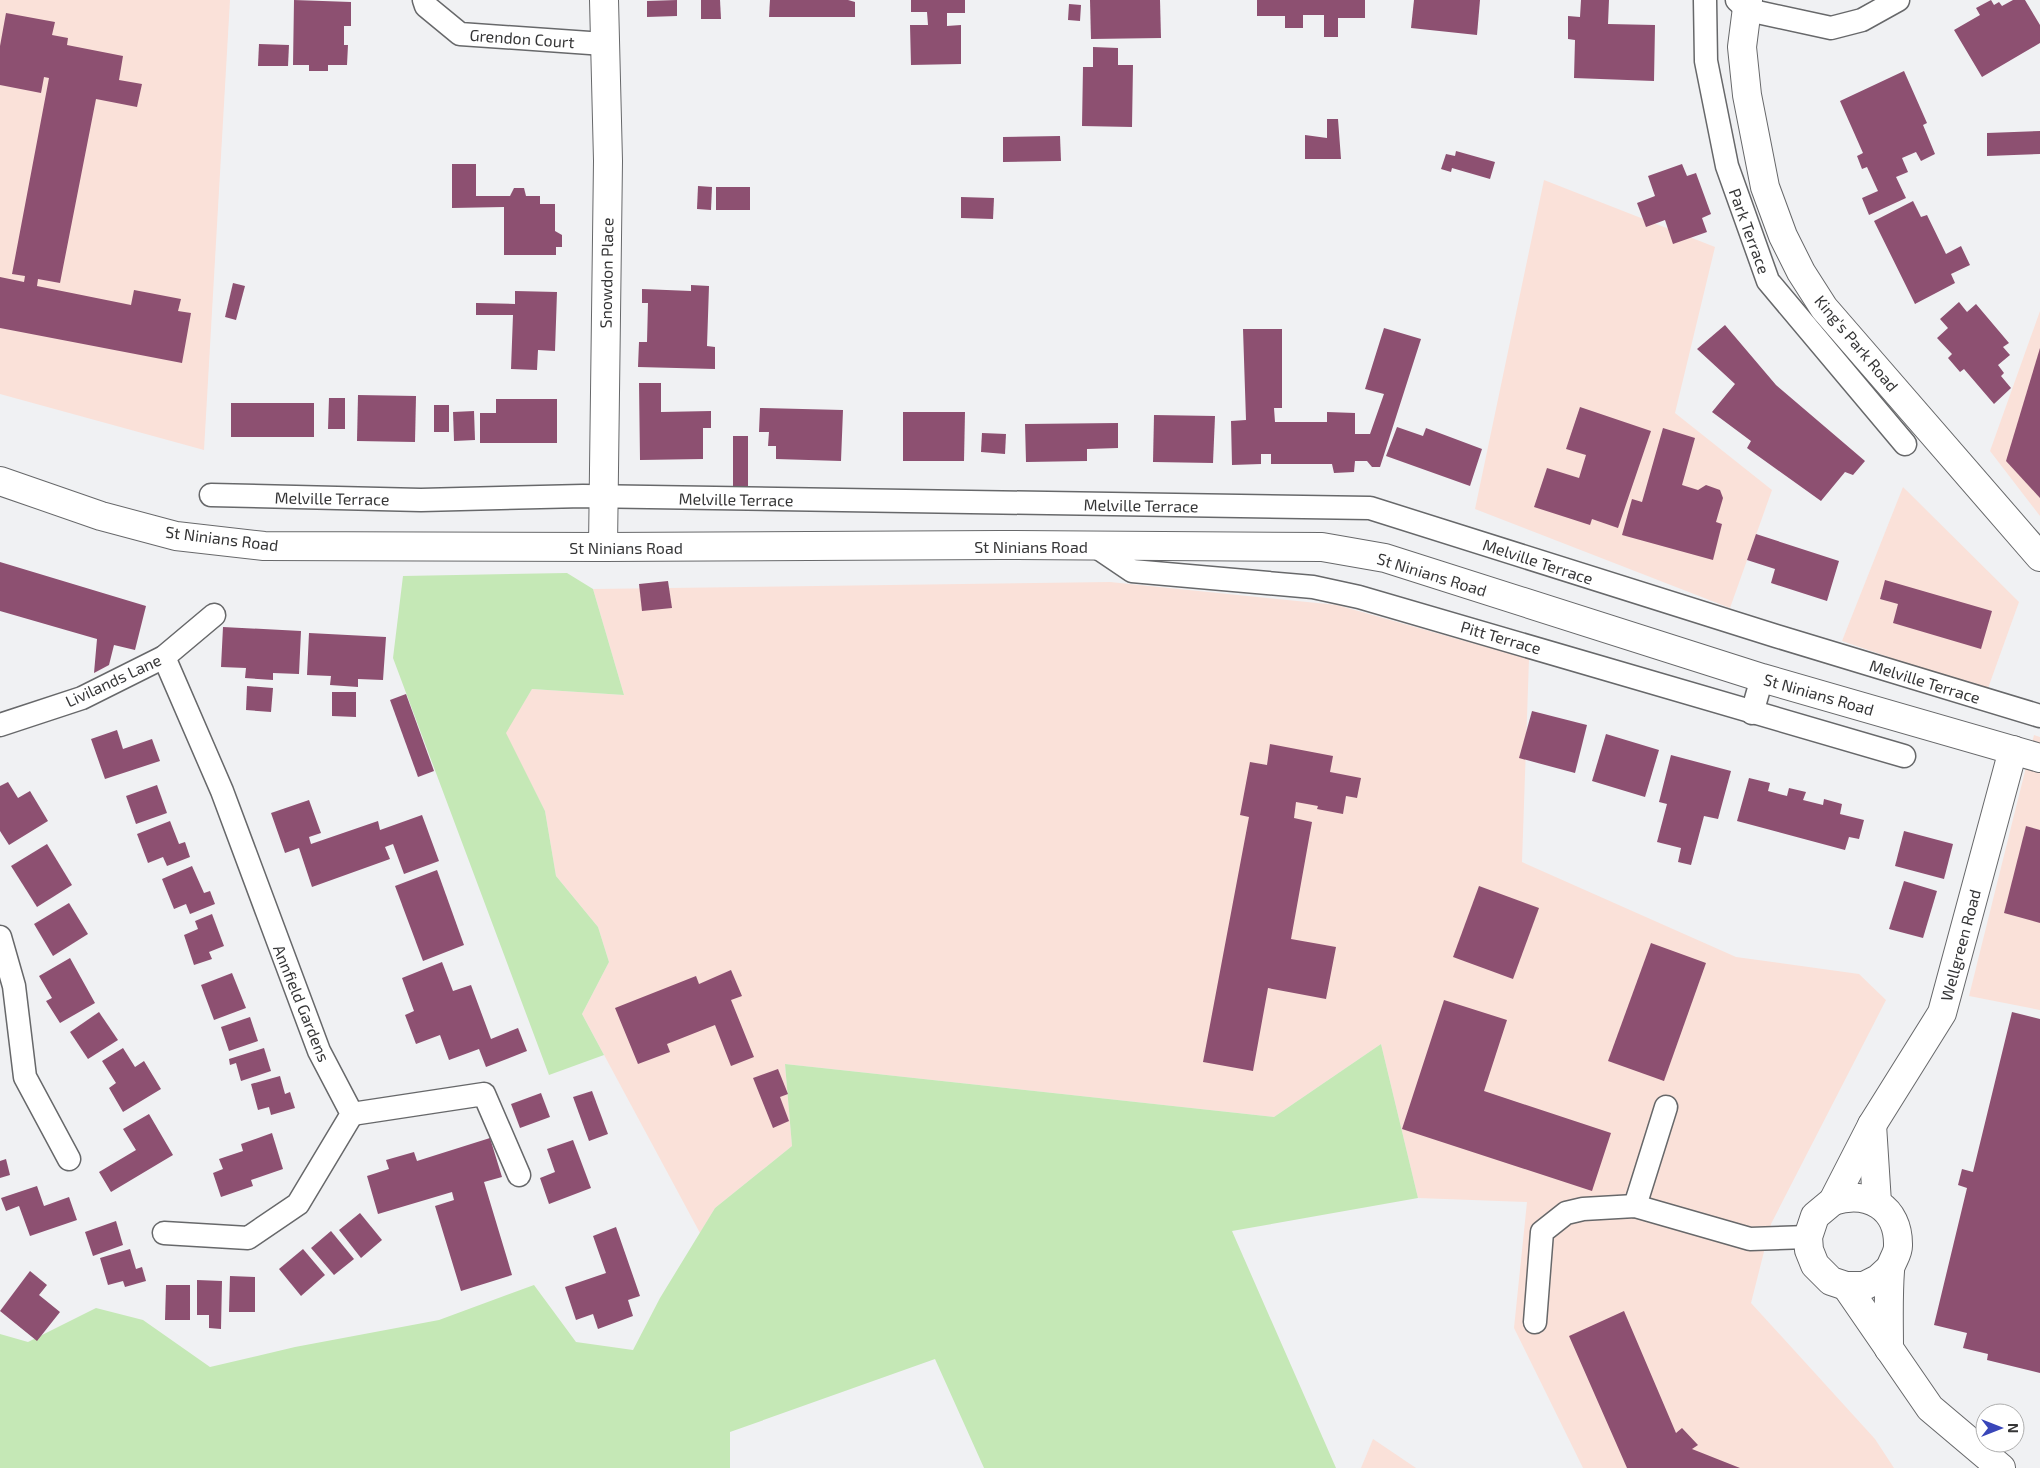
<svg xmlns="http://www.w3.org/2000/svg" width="2040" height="1468" font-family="'Exo 2',sans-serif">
	<rect width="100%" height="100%" fill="#f0f1f3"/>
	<g fill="#fae1d9">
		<path d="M 0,0 L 230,0 L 204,450 L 0,394 Z"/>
		<path d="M 1544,180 L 1715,247 L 1675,413 L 1772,490 L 1730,608 L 1475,509 Z"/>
		<path d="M 2040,311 L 2040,516 L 1990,451 Z"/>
		<path d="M 1903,487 L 2019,602 L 1987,691 L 1842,641 Z"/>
		<path d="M 1110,582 L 1337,605 L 1529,659 L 1522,862 L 1736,957 L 1859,974 L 1886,1000 L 1771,1224 L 1751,1303 L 1875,1439 L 1894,1468 L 1583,1468 L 1514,1328 L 1527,1202 L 1418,1198 L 1381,1044 L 1274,1117 L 785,1064 L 792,1146 L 715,1208 L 700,1233 L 582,1014 L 609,962 L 598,927 L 556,876 L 545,811 L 505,733 L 532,689 L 624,695 L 593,589 Z"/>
		<path d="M 2034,735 L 2040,737 L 2040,1010 L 1969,996 Z"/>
		<path d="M 1373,1439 L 1416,1468 L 1361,1468 Z"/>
	</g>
	<g fill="#c5e8b6">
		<path d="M 567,573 L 593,589 L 624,695 L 532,689 L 506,733 L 545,811 L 556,876 L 598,927 L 609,962 L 582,1014 L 604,1055 L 549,1075 L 393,658 L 403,576 Z"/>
		<path d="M 1381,1044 L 1418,1198 L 1232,1231 L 1336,1468 L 984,1468 L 935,1359 L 730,1432 L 730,1468 L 0,1468 L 0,1334 L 28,1342 L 96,1308 L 143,1320 L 210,1367 L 295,1347 L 439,1320 L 534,1285 L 576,1342 L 633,1350 L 660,1298 L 715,1208 L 792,1146 L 785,1064 L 1274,1117 Z"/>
	</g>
	<g fill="#8d5071">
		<path d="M 294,0 L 351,2 L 351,26 L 344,26 L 344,45 L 348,45 L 347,65 L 328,65 L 328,71 L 309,71 L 309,65 L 293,65 Z"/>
		<path d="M 677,0 L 677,16 L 647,17 L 647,1 Z"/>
		<path d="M 701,0 L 720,0 L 721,19 L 701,19 Z"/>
		<path d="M 770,0 L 848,0 L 855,2 L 855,17 L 769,17 Z"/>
		<path d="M 911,0 L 965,0 L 965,13 L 947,13 L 947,26 L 961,25 L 961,64 L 911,65 L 910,25 L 928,25 L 927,12 L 911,12 Z"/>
		<path d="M 1090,0 L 1160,0 L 1161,38 L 1091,39 Z"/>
		<path d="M 1257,0 L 1365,0 L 1365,18 L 1338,18 L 1338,37 L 1324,37 L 1324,15 L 1303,15 L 1303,28 L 1285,28 L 1285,16 L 1257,16 Z"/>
		<path d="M 1414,0 L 1480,0 L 1477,35 L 1411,28 Z"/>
		<path d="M 1581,0 L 1609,0 L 1608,24 L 1655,25 L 1654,81 L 1574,78 L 1575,40 L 1568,39 L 1568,16 L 1580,17 Z"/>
		<path d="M 1991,0 L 1994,5 L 1999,2 L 2002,6 L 2013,0 L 2025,0 L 2040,25 L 2040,43 L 1982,77 L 1954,30 L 1980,15 L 1976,8 Z"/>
		<path d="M 1069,4 L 1081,5 L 1080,21 L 1068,20 Z"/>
		<path d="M 6,13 L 55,22 L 52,35 L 68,38 L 67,45 L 123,56 L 119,80 L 142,84 L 137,107 L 96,99 L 60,283 L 38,279 L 37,286 L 131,305 L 134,290 L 181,299 L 178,311 L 191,313 L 182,363 L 0,328 L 0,277 L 24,282 L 25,276 L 12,274 L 49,78 L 44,77 L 41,93 L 0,85 L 0,46 Z"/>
		<path d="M 259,44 L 289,45 L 288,66 L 258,66 Z"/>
		<path d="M 1093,47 L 1118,48 L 1118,65 L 1133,65 L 1132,127 L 1082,126 L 1083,67 L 1093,67 Z"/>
		<path d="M 1904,71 L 1927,123 L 1923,125 L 1935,154 L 1921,161 L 1916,152 L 1902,158 L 1908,172 L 1896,177 L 1906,198 L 1869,215 L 1862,198 L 1878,191 L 1867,167 L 1862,169 L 1857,156 L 1863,153 L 1840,101 Z"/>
		<path d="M 1327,119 L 1338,119 L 1341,159 L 1305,159 L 1305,135 L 1327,138 Z"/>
		<path d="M 2040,131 L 2040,154 L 1987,156 L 1987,133 Z"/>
		<path d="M 1060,136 L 1061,161 L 1003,162 L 1003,137 Z"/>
		<path d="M 1456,151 L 1495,162 L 1490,179 L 1452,168 L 1451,172 L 1441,169 L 1446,154 L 1455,156 Z"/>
		<path d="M 452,164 L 476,164 L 476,196 L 510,196 L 514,188 L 524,188 L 526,196 L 540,196 L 540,204 L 555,204 L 555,231 L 562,235 L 562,247 L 556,247 L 556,255 L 504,255 L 504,207 L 452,208 Z"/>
		<path d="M 1682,164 L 1687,176 L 1696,173 L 1711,214 L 1702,218 L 1707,232 L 1673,244 L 1665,220 L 1646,227 L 1637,203 L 1655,196 L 1648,176 Z"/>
		<path d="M 698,186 L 712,187 L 711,210 L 697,209 Z"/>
		<rect x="716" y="187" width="34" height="23"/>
		<path d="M 961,197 L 994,198 L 993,219 L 961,218 Z"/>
		<path d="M 1913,201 L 1921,217 L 1927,215 L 1946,254 L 1961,246 L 1970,265 L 1951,274 L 1955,283 L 1915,304 L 1874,221 Z"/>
		<path d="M 233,283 L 245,286 L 236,320 L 225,317 Z"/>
		<path d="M 691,285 L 709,286 L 707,346 L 715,347 L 715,369 L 638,367 L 639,342 L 647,342 L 648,303 L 642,303 L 642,289 L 691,291 Z"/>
		<path d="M 515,291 L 557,292 L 555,351 L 538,350 L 537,370 L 511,369 L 513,315 L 476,315 L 476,303 L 515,304 Z"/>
		<path d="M 1959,302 L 1967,312 L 1976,304 L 2009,343 L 2003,347 L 2010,355 L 1998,365 L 2004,373 L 2001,376 L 2011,388 L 1994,404 L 1964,369 L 1960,372 L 1948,358 L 1952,354 L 1937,338 L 1948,328 L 1940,319 Z"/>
		<path d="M 1725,325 L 1776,385 L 1865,461 L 1853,475 L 1845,472 L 1821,501 L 1747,448 L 1751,441 L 1712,412 L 1735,384 L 1697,349 Z"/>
		<path d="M 1384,328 L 1421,339 L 1380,467 L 1372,467 L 1367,461 L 1355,461 L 1354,472 L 1334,473 L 1332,464 L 1271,464 L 1271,454 L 1261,454 L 1261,464 L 1232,465 L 1231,421 L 1246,420 L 1243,329 L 1282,329 L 1282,408 L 1274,408 L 1275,422 L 1327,422 L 1327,412 L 1355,413 L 1355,434 L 1370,434 L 1384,394 L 1365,389 Z"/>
		<path d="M 2040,348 L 2040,498 L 2006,461 Z"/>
		<path d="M 639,383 L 661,383 L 661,412 L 711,411 L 711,428 L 703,428 L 703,459 L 640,460 Z"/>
		<path d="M 358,395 L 416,396 L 415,442 L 357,441 Z"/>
		<path d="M 329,398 L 345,398 L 345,429 L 328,429 Z"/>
		<path d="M 496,399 L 557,399 L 557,443 L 480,443 L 480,413 L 496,413 Z"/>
		<rect x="231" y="403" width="83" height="34"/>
		<rect x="434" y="405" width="15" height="27"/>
		<path d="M 1580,407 L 1651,431 L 1618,528 L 1592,519 L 1590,525 L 1534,507 L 1547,468 L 1579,478 L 1586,455 L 1566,449 Z"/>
		<path d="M 760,408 L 843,410 L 841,461 L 776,459 L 776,446 L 768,446 L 769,432 L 759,432 Z"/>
		<path d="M 474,411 L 475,440 L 454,441 L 453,412 Z"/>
		<path d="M 903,412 L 965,412 L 964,461 L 903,461 Z"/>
		<path d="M 1154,415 L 1215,416 L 1213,463 L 1153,462 Z"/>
		<path d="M 1118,423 L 1118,448 L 1087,449 L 1087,461 L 1026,462 L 1025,424 Z"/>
		<path d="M 1397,427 L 1423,436 L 1426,428 L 1482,449 L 1470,486 L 1386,456 Z"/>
		<path d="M 1663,428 L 1695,438 L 1682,485 L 1698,490 L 1706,485 L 1720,490 L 1723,498 L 1716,522 L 1722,524 L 1713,560 L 1622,535 L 1632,499 L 1642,502 Z"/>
		<path d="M 982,433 L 1006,434 L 1005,454 L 981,452 Z"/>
		<rect x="733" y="436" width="15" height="59"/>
		<path d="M 1756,534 L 1839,561 L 1827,601 L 1771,583 L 1775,569 L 1747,560 Z"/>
		<path d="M 0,562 L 146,606 L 135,650 L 114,645 L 109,665 L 94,673 L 97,639 L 0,611 Z"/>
		<path d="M 1885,580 L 1992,611 L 1981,649 L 1893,623 L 1898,604 L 1880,599 Z"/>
		<path d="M 668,581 L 672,608 L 642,611 L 639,584 Z"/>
		<path d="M 223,627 L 301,631 L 299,674 L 273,673 L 273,680 L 245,678 L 246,668 L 221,667 Z"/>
		<path d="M 309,633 L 386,637 L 383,680 L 358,679 L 358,687 L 330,685 L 331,676 L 307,675 Z"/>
		<path d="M 247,686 L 273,688 L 271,712 L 246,710 Z"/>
		<path d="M 332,692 L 356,692 L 356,717 L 332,716 Z"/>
		<path d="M 406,694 L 434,771 L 418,777 L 390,700 Z"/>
		<path d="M 1532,711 L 1587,725 L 1575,773 L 1519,758 Z"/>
		<path d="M 117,730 L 123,749 L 152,739 L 160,761 L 105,779 L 91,739 Z"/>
		<path d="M 1606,734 L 1659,750 L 1645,797 L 1592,781 Z"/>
		<path d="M 1270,744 L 1333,756 L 1330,772 L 1361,778 L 1357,798 L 1346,796 L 1343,814 L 1317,809 L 1318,806 L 1296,802 L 1294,818 L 1312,822 L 1291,939 L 1336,947 L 1326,999 L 1268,988 L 1253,1071 L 1203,1062 L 1249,817 L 1240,815 L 1250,762 L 1267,765 Z"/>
		<path d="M 1671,755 L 1731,771 L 1718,819 L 1704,816 L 1691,865 L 1678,862 L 1681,848 L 1657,842 L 1667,804 L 1659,802 Z"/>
		<path d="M 1749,778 L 1770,783 L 1768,791 L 1787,796 L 1789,788 L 1806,792 L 1803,800 L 1823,805 L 1824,799 L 1842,804 L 1840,814 L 1864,820 L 1859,839 L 1849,837 L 1845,850 L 1737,821 Z"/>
		<path d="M 8,782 L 18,798 L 30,791 L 48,821 L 9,845 L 0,831 L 0,786 Z"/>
		<path d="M 157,785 L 167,813 L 136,824 L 126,796 Z"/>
		<path d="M 309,800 L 321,833 L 309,837 L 311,844 L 378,821 L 380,830 L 422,815 L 439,861 L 404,874 L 393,844 L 385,847 L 390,859 L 312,887 L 299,848 L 285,853 L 271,813 Z"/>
		<path d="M 170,821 L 179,844 L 185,842 L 190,857 L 167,866 L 163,857 L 148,863 L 137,834 Z"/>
		<path d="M 2026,826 L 2040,830 L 2040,923 L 2004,913 Z"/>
		<path d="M 1904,831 L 1953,844 L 1944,879 L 1895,866 Z"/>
		<path d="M 47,844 L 72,885 L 37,907 L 11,866 Z"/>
		<path d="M 192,866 L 204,893 L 210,891 L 215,904 L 190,914 L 186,904 L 174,909 L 162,879 Z"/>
		<path d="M 437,870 L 464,945 L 423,961 L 395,886 Z"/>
		<path d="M 1904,881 L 1937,891 L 1923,938 L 1889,929 Z"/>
		<path d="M 1479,886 L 1539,908 L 1513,979 L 1453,957 Z"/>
		<path d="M 69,903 L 88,934 L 53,956 L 34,924 Z"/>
		<path d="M 212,914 L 224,946 L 209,952 L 212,959 L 194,965 L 184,935 L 198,929 L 195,921 Z"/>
		<path d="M 1651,943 L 1706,963 L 1664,1081 L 1608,1061 Z"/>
		<path d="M 70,958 L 95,1003 L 60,1023 L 46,1001 L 52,998 L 39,976 Z"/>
		<path d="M 442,962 L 453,991 L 471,985 L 491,1039 L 518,1028 L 527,1051 L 486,1067 L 479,1049 L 449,1060 L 440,1035 L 416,1044 L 405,1015 L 414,1011 L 402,978 Z"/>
		<path d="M 731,970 L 742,996 L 731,1000 L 754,1057 L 731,1066 L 715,1025 L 667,1044 L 670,1052 L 638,1064 L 615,1008 L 696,976 L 699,984 Z"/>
		<path d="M 232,973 L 246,1008 L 214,1020 L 201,985 Z"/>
		<path d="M 1444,1000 L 1507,1020 L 1484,1091 L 1611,1133 L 1592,1191 L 1402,1129 Z"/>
		<path d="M 99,1012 L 118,1040 L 88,1059 L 70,1032 Z"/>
		<path d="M 2012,1012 L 2040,1019 L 2040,1373 L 1987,1360 L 1988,1354 L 1963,1348 L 1967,1333 L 1934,1325 L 1967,1188 L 1958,1185 L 1962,1169 L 1973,1172 Z"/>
		<path d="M 250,1017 L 258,1041 L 229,1051 L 221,1027 Z"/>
		<path d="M 123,1048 L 135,1067 L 144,1061 L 161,1089 L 123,1112 L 109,1088 L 116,1083 L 102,1061 Z"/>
		<path d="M 264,1048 L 271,1071 L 241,1081 L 236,1063 L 230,1065 L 229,1059 Z"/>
		<path d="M 778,1069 L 788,1094 L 780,1097 L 789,1121 L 773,1128 L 753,1078 Z"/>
		<path d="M 280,1076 L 285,1094 L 290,1092 L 295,1108 L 271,1115 L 269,1107 L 258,1110 L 251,1084 Z"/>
		<path d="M 592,1091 L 608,1134 L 589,1141 L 573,1097 Z"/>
		<path d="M 541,1093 L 550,1117 L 520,1128 L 511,1104 Z"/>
		<path d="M 149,1114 L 173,1155 L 111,1192 L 99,1172 L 136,1150 L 123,1129 Z"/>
		<path d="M 272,1133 L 283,1169 L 251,1180 L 253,1186 L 221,1197 L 213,1173 L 223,1169 L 219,1159 L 243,1151 L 241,1144 Z"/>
		<path d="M 490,1138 L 502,1177 L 484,1182 L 512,1275 L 461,1291 L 435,1206 L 454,1200 L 452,1192 L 378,1214 L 367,1176 L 389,1169 L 386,1160 L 414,1152 L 417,1161 Z"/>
		<path d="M 573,1140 L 591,1188 L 549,1204 L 540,1178 L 555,1172 L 547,1149 Z"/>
		<path d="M 6,1159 L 10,1175 L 0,1178 L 0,1161 Z"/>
		<path d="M 37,1186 L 44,1206 L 69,1197 L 77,1220 L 30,1236 L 19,1206 L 6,1211 L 1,1198 Z"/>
		<path d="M 360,1213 L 382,1240 L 361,1258 L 339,1230 Z"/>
		<path d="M 116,1221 L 123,1245 L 93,1256 L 85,1232 Z"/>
		<path d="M 616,1227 L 640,1296 L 628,1300 L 633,1316 L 598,1329 L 593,1314 L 576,1320 L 565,1287 L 606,1273 L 593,1236 Z"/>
		<path d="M 331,1231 L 354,1259 L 334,1275 L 311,1248 Z"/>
		<path d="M 130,1249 L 136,1269 L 142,1267 L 146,1281 L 125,1287 L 123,1281 L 108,1285 L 100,1258 Z"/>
		<path d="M 303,1249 L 325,1275 L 301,1296 L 279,1269 Z"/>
		<path d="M 30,1271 L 47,1285 L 39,1295 L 60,1312 L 37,1341 L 0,1311 Z"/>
		<path d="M 230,1276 L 255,1277 L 255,1312 L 229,1312 Z"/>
		<path d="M 197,1280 L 222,1281 L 221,1329 L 209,1328 L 209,1315 L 197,1315 Z"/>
		<path d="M 166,1285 L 190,1285 L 190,1320 L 165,1320 Z"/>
		<path d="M 1624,1311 L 1676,1433 L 1682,1428 L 1698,1445 L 1692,1449 L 1740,1468 L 1627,1468 L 1569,1336 Z"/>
	</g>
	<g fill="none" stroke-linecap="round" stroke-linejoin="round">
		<defs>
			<g id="minor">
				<path d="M 424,0 L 426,6 L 460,34 L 604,44"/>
				<path d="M 1705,0 L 1706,61 L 1727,166 L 1768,281 L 1905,444"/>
				<path d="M 1737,0 L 1748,10 L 1831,28 L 1862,20 L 1898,0"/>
				<path d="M 211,495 L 421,500 L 583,496 L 1370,508 L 1776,636 L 2040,716"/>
				<path d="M 1095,546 L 1132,571 L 1313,587 L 1359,597 L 1904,756"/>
				<path d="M 1752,713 L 1762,678"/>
				<path d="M 0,725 L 82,698 L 164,657 L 214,615"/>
				<path d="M 0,937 L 14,986 L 25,1077 L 69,1159"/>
				<path d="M 352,1114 L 484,1094 L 519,1175"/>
				<path d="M 1635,1206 L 1666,1107"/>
				<path d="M 164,1233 L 248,1238 L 298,1204 L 352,1114 L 319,1051 L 222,791 L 164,657"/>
				<path d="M 1535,1322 L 1542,1232 L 1566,1213 L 1583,1209 L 1635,1206 L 1750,1239 L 1808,1237"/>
			</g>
			<g id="tertiary">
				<path d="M 1748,0 L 1742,47 L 1747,95 L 1765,187 L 1783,236 L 1801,272 L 1824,308 L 2040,557"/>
				<path d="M 603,547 L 999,545 L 1322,547 L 1385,558 L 1762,678 L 2040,758"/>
				<path d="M 1872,1125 L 1877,1203"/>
				<path d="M 1833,1201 C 1868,1190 1899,1207 1898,1246 C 1898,1255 1890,1263 1890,1271 C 1888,1297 1889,1323 1889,1349"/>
				<path d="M 1890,1268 L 1878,1279 L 1864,1286 L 1846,1286 L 1831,1281 L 1815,1265 L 1809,1250 L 1808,1237 L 1815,1216 L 1833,1201 L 1872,1125 L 1942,1013 L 2013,750"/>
				<path d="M 1846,1286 L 1930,1408 L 2001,1468"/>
			</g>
			<path id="secondary" d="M 0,481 L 101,516 L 176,536 L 264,546 L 603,547 L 608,161 L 604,0"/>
		</defs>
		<use href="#minor" stroke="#67686a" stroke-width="25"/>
		<use href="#tertiary" stroke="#67686a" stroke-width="30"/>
		<use href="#secondary" stroke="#67686a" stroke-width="30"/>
		<use href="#minor" stroke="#fff" stroke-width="22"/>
		<use href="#tertiary" stroke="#fff" stroke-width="28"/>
		<use href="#secondary" stroke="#fff" stroke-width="28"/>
	</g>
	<g text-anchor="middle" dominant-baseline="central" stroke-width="5" stroke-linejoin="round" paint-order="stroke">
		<g font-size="16" fill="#363637" stroke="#fff">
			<text transform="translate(522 38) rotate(4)">Grendon Court</text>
			<text transform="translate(1750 231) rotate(70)">Park Terrace</text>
			<text transform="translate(606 273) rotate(-89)">Snowdon Place</text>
			<text transform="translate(1857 343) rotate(50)">King's Park Road</text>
			<text transform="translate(332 498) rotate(1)">Melville Terrace</text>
			<text transform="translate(736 499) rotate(1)">Melville Terrace</text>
			<text transform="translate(1141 505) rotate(1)">Melville Terrace</text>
			<text transform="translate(222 538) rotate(7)">St Ninians Road</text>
			<text x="1031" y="546">St Ninians Road</text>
			<text x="626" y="547">St Ninians Road</text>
			<text transform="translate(1538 561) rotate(18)">Melville Terrace</text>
			<text transform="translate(1432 574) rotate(17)">St Ninians Road</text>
			<text transform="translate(1501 637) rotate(16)">Pitt Terrace</text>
			<text transform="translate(113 680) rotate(-25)">Livilands Lane</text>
			<text transform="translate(1925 681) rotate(17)">Melville Terrace</text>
			<text transform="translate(1819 694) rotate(16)">St Ninians Road</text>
			<text transform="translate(1960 945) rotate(-75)">Wellgreen Road</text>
			<text transform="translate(302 1003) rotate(68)">Annfield Gardens</text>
		</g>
	</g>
	<g transform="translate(2000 1428) rotate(90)"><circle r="24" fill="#ffffff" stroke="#afafaf"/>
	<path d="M0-4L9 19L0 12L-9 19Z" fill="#3946b9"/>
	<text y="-8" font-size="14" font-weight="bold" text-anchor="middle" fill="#363637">N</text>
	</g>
</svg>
